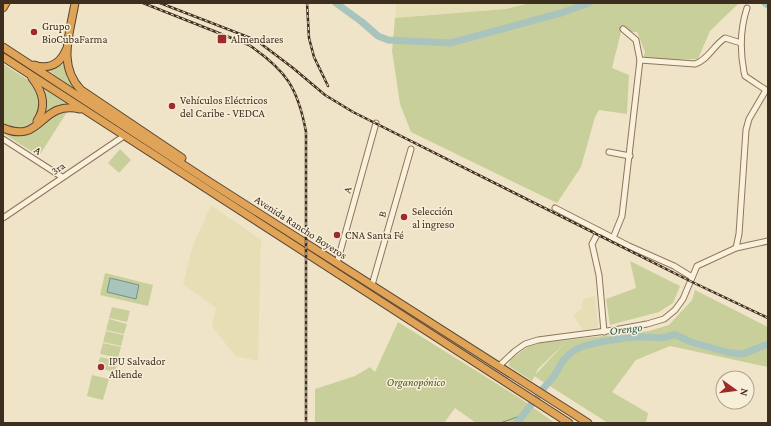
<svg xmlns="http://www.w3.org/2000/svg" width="771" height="426" font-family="'Crimson Pro',serif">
	<rect width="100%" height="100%" fill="#f0e4c8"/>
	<g fill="#e6deb5">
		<path d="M 396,3 L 530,3 L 506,9 L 395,18 Z"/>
		<path d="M 211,205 L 261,240 L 258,361 L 235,356 L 212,326 L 216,308 L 183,284 L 192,248 Z"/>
		<path d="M 595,296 L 598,327 L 583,330 L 573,315 L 582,309 L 583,299 Z"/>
	</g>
	<g fill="#c9cf9b">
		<path d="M 530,3 L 742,3 L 737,5 L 710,31 L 698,59 L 643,61 L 645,52 L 637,32 L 621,32 L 612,68 L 629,75 L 627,114 L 599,110 L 595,117 L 581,167 L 557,203 L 411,132 L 400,104 L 392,51 L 395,18 L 506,9 Z"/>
		<path d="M 63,60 L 67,78 L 80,94 L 48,70 L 54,68 Z"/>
		<path d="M 3,64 L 33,83 L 42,103 C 32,127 29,132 3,126 Z"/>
		<path d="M 42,87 L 68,104 L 56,107 L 44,114 Z"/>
		<path d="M 69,109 L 39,156 L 4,134 L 28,135 L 39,129 L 54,115 Z"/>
		<path d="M 120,149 L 131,160 L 119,173 L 108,163 Z"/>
		<path d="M 630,261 L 680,286 L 673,303 L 659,312 L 610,325 L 606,299 L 636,288 Z"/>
		<path d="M 105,273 L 153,285 L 148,306 L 100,295 Z"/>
		<path d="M 695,290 L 768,327 L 768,367 L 670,346 L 636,360 L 612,392 L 648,413 L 646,423 L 608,423 L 534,376 L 564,344 L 538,369 L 532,381 L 509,366 L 510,360 L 529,346 L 540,343 L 649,331 L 669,325 L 692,300 Z"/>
		<path d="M 112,307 L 130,311 L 127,322 L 109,318 Z"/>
		<path d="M 109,319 L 127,324 L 124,334 L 106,330 Z"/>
		<path d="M 398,322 L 521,399 L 555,423 L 476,423 L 455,408 L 444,423 L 315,423 L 315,389 L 355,376 L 370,367 L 375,372 Z"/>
		<path d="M 106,331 L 124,335 L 121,346 L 103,342 Z"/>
		<path d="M 103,343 L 121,347 L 118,358 L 100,354 Z"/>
		<path d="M 100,357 L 118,361 L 115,372 L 97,368 Z"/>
		<path d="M 92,375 L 109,379 L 103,400 L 87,396 Z"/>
	</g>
	<path fill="#a9c4bc" stroke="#6f938a" d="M 110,278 L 139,285 L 136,299 L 107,292 Z"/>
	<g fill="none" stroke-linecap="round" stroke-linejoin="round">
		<path stroke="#6f938a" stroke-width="1" d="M 500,423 L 523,415"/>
		<g stroke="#a9c4bc" stroke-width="7">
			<path d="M 336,3 L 362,22 L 378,36 L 388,40 L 450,43 L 561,13 L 589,3"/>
			<path d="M 765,3 L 768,5"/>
			<path d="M 517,423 L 547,384 C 558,376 559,359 575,350 C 587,343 627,337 641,337 C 652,337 665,340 674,334 L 691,342 L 730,353 L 743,354 L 768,344"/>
		</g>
		<defs>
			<g id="minor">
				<path d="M 640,60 L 695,64 C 707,61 714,45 725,38 L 741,43"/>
				<path d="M 3,139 L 62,177"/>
				<path d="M 609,152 L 630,156"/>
				<path d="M 555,208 L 629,246 L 674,266 L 692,277"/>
				<path d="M 3,218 L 124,136"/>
				<path d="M 599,231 L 592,244 L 599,275 L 604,332"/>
				<path d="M 613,238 L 622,216 L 640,60 L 636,40 L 623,29"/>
				<path d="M 736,248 L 739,234 L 746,130 L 749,119 L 766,90 L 745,76 L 744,72 C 740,51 740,29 747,8"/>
				<path d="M 337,263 L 376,123"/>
				<path d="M 372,285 L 411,149"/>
				<path d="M 499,366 L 515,351 L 525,344 L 538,340 L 614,330 L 647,324 L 664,319 L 675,310 L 683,299 L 697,266 L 736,248 L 768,241"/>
			</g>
			<g id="highway">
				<path d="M 75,3 C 70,33 57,65 81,90 L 182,158"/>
				<path d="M 3,8 L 6,3"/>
				<path d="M 3,47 L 205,179 L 588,423"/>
				<path d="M 3,57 L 569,423"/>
				<path d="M 34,65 C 49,70 60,64 66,50"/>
				<path d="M 32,78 C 43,92 47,106 37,121"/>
				<path d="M 3,128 C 43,145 39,100 80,109"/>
			</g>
		</defs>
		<use href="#minor" stroke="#8d765c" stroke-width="7"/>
		<use href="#highway" stroke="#5b4430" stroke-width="9"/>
		<use href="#minor" stroke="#faf1dc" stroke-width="5"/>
		<use href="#highway" stroke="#e0a458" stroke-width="7"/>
		<defs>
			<g id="rail">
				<path d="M 143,3 L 249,45 C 286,70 298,88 306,132 L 306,423"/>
				<path d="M 160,3 L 256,40 L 293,68 L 325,95 L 353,112 L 690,281 L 768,318"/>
				<path d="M 307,3 L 309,38 L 314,57 L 328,86"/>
			</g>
		</defs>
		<use href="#rail" stroke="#3d2e20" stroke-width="2.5"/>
		<use href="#rail" stroke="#f7eed8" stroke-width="1" stroke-dasharray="3" stroke-linecap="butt"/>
	</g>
	<g fill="#9e2a2b" stroke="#f7eed8" stroke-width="1.5">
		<circle cx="34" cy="32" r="4"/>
		<rect x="217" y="34" width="10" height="10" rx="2"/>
		<circle cx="172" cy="106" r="4"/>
		<circle cx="404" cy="217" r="4"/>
		<circle cx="337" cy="235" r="4"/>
		<circle cx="101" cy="367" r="4"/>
	</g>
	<g text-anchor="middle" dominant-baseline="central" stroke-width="3" stroke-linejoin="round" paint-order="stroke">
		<g font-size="11" fill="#3d2e20" stroke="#f7eed8" text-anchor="start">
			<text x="42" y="26">Grupo<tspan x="42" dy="13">BioCubaFarma</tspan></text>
			<text x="231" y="39">Almendares</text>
			<text x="180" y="100">Vehículos Eléctricos<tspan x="180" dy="13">del Caribe - VEDCA</tspan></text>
			<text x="412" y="211">Selección<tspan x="412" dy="13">al ingreso</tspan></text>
			<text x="345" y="235">CNA Santa Fé</text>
			<text x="109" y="361">IPU Salvador<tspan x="109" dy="13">Allende</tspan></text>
		</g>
		<g font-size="11" fill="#3d2e20" stroke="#f7eed8">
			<text transform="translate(38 150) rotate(33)">A</text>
			<text transform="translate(58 168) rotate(-35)">3ra</text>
			<text transform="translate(347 190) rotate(-75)">A</text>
			<text transform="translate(382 214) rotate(-74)">B</text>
			<text transform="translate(301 227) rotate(33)">Avenida Rancho Boyeros</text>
		</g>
		<g font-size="11" font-style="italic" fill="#4d5a26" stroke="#f7eed8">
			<text x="416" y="382">Organopónico</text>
		</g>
		<g font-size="12" font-style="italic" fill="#2f5d5a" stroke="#f7eed8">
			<text transform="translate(626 329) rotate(-7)">Orengo</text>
		</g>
	</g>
	<rect width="771" height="426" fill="none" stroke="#3d2e20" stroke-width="8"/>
	<g transform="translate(735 390) rotate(104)"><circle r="19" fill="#f7eed8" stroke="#ada18e"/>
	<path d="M0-3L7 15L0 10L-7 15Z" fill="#9e2a2b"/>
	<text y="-6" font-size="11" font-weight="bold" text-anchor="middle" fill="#3d2e20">N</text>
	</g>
</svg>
